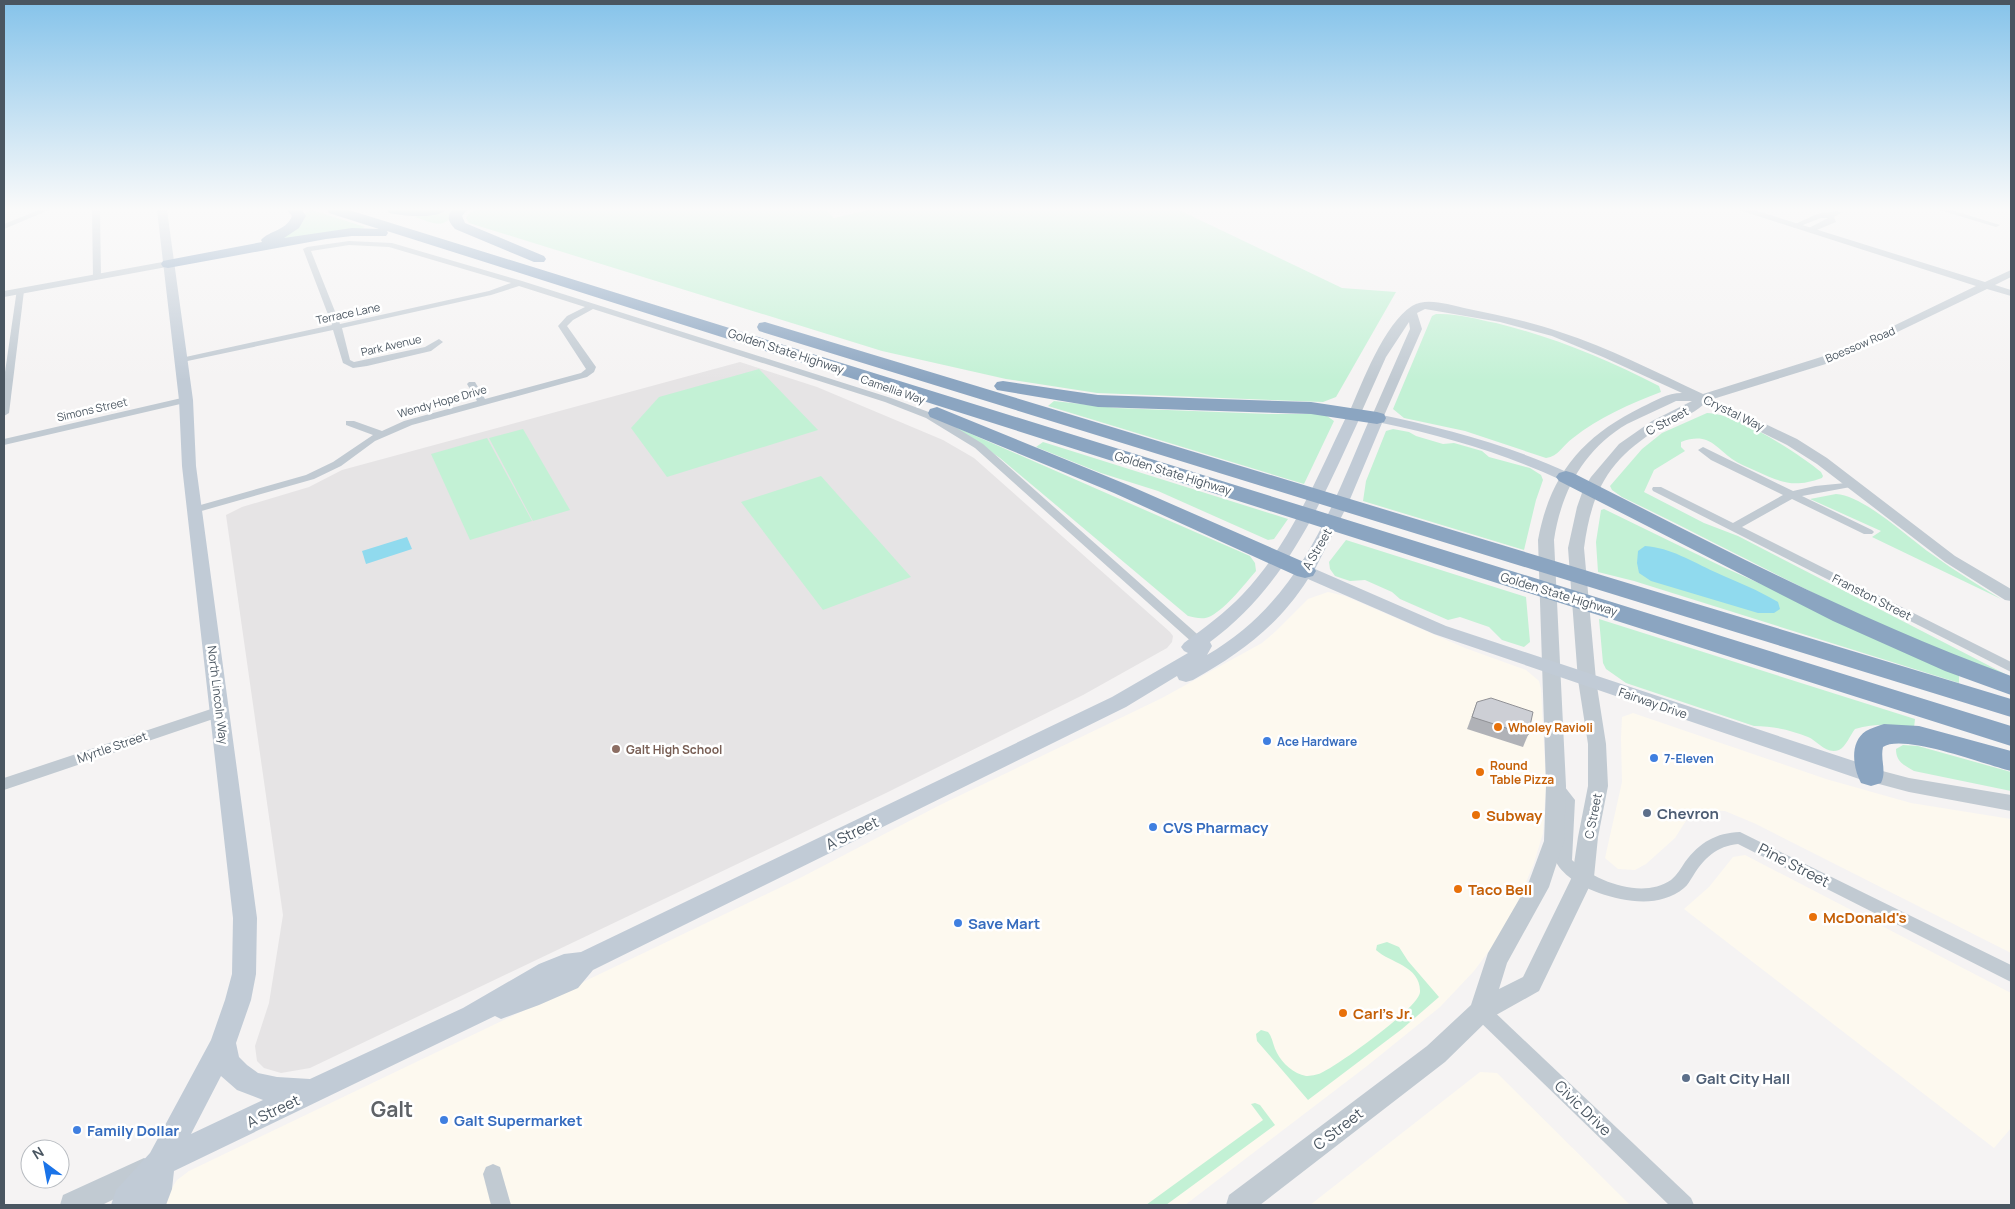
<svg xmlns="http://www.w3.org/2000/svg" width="2015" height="1209" font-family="Manrope,sans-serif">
	<rect width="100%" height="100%" fill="#f5f3f3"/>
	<g fill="#fdf9ef">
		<path d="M 1328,592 L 1345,596 L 1465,648 L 1526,670 L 1539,681 L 1541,689 L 1546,784 L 1543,833 L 1534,863 L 1516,906 L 1492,947 L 1474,971 L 1440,1007 L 1367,1066 L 1185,1205 L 161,1205 L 177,1180 L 189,1171 L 800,878 L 940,805 L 1162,698 L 1262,643 L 1276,631 L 1308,599 Z"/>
		<path d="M 1633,713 L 1826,779 L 1911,803 L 2011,819 L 2011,953 L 1756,824 L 1725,811 L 1703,810 L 1689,816 L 1675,838 L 1646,864 L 1635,870 L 1618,869 L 1605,858 L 1622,782 L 1621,738 L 1622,717 Z"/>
		<path d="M 1745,855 L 2011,993 L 2011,1128 L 1994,1148 L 1684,909 L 1709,887 L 1733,857 Z"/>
		<path d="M 1480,1072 L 1497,1073 L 1630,1205 L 1310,1205 Z"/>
	</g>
	<path fill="#e6e4e5" d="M 740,362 L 817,387 L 943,440 L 974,458 L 1170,632 L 1173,636 L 1172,642 L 1167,648 L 1083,695 L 886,793 L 310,1068 L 281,1073 L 264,1068 L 257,1061 L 255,1046 L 269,1003 L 283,915 L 226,515 L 242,507 L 309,487 L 342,470 Z"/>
	<g fill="#c3f1d5">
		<path d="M 312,210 L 365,227 L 357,230 L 255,246 C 272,240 296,235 305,218 L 303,214 Z"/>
		<path d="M 448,210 L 456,210 C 444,231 434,223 415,217 L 424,214 Z"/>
		<path d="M 476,210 L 826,210 L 834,218 L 869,210 L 1179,210 L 1342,288 L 1396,292 L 1336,397 L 1323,402 L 1097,393 L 1006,379 L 882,351 L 469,223 L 466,218 L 469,213 Z"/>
		<path d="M 1436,314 C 1456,313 1477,319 1496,323 C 1553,337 1607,359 1659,386 L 1661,392 C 1630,404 1599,417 1573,438 C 1562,446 1559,456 1546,458 L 1465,431 L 1404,418 L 1393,409 L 1432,316 Z"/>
		<path d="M 759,369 L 818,430 L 667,477 L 631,428 L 659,397 Z"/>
		<path d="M 1054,401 L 1117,408 L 1269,414 L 1319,414 L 1327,416 L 1334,421 L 1304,484 L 1048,406 Z"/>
		<path d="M 1707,413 C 1736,413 1798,453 1821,472 L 1823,476 L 1822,478 C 1794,488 1782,483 1756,471 C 1748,467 1739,464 1732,459 C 1714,446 1708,432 1681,442 L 1681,447 L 1685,451 L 1654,470 L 1644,492 L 1704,523 L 1738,536 L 2011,677 L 2011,680 C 1876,631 1751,559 1622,497 L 1612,490 L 1610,486 L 1642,449 L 1662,433 Z"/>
		<path d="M 953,426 L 1250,556 L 1255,563 L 1256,571 C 1244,585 1227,607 1211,616 C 1204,620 1196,618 1188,616 L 1000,458 Z"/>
		<path d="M 523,429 L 570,510 L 533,521 L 489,438 Z"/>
		<path d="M 1393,429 L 1409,432 L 1416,436 L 1443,444 L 1454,443 L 1482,451 L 1489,457 L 1530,468 L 1541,475 L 1543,480 L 1536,500 L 1524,550 L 1363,501 L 1366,481 L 1386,431 Z"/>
		<path d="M 487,438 L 532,521 L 470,540 L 431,454 Z"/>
		<path d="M 1043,442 L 1288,519 L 1274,539 L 1268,540 L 1158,491 L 1101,473 L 1036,447 Z"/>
		<path d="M 821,476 L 911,577 L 823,610 L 741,502 Z"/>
		<path d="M 1836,494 C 1865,496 1908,538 1933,555 C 1955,571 1978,585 2001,599 L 1872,537 L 1881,531 L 1810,499 Z"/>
		<path d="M 1604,509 L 1723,567 L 1959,673 L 1959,683 L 1634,581 L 1598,572 L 1596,542 L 1601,510 Z"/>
		<path d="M 1346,540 L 1526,597 L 1530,642 L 1524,647 L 1502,640 L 1489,627 L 1460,617 L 1448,620 L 1400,599 L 1392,592 L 1365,580 L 1350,581 L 1335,576 L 1330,569 L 1329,562 Z"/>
		<path d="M 1599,619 L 1915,719 L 1914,728 C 1893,724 1876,723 1855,729 C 1850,735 1846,747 1839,750 C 1826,755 1818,741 1808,737 C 1791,730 1773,726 1754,726 L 1626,683 L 1606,669 L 1603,663 Z"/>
		<path d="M 1903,745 L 1918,746 L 2011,772 L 2011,791 L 1914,771 C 1904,765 1896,762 1896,749 Z"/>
		<path d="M 1387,942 L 1399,947 L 1408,961 L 1439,997 L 1402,1029 L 1308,1100 L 1257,1041 L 1256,1034 L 1261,1030 L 1268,1032 C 1273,1038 1273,1046 1277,1053 C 1282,1063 1294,1074 1306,1076 C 1310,1076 1317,1075 1321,1073 C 1337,1066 1420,1007 1420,992 C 1421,966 1390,963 1376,950 L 1377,945 Z"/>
		<path d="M 1255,1103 L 1260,1105 L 1275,1125 L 1166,1205 L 1146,1205 L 1263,1120 L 1251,1104 Z"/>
	</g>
	<g fill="#90daee">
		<path d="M 407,537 L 412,549 L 366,564 L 362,551 Z"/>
		<path d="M 1645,546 C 1671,548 1691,561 1715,572 C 1737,582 1758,590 1778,602 L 1780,609 L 1774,613 L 1758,613 L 1651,581 L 1639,573 L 1637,563 L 1638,551 Z"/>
	</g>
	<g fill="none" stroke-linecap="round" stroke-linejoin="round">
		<g fill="#c1cad2" fill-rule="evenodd">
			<path d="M 39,210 L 49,210 L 4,229 L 4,224 Z"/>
			<path d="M 92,210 L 100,210 L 101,277 L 97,279 L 93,277 Z"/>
			<path d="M 1939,210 L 1951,210 L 2000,225 L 1996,227 Z"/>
			<path d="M 1837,211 L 1841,213 L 1834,217 L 1836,222 L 1812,232 L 1805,230 L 1828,218 L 1821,218 L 1795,228 L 1791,226 L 1817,214 Z"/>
			<path d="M 349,241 L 392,243 L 522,281 L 891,398 L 934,414 L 983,444 L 1205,641 L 1199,645 L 1194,644 L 975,448 L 926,418 L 885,402 L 593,309 L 573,320 L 567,326 L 596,367 L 594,372 L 587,377 L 412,425 L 375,441 L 341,466 L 314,479 L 198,512 L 190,512 L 188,510 L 190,508 L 306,475 L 333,462 L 373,435 L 346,425 L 346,421 L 354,421 L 382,431 L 404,421 L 477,401 L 467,384 L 469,382 L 475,382 L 485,399 L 581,373 L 586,369 L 558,326 L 567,316 L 585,307 L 519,286 L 491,295 L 342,328 L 350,360 L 354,362 L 425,347 L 439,339 L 443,342 L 431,351 L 367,366 L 353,368 L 343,363 L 333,330 L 178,363 L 178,359 L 181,358 L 332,325 L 303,249 L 307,247 ZM 349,245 L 389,247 L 511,283 L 489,291 L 340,324 L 311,251 Z"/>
			<path d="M 17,289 L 24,291 L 9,413 L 4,416 L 4,379 Z"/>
			<path d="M 186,397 L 191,400 L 189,402 L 4,445 L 4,439 Z"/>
			<path d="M 1703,447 L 1793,491 L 1815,486 L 1856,482 L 1857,484 L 1856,486 L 1802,496 L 1872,530 L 1874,532 L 1872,534 L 1864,534 L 1792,499 L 1742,527 L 2011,662 L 2011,672 L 1653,491 L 1652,489 L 1653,487 L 1661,487 L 1733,523 L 1783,495 L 1711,460 L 1698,450 Z"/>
			<path d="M 220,706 L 225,707 L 227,711 L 225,715 L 4,790 L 4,778 Z"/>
			<path d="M 1556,780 L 1561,782 L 1575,800 L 1572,860 C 1595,881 1642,900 1671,880 C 1677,875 1681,868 1685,862 C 1700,842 1716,833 1740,832 L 2011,965 L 2011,982 L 1738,844 C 1717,846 1704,858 1693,876 C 1690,880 1688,885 1684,888 C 1660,908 1626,902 1599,893 C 1583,887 1564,877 1556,862 L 1559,801 L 1549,786 L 1551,782 Z"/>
			<path d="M 1481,1003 L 1487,1005 L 1691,1198 L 1694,1205 L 1669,1205 L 1475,1017 L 1472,1011 L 1475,1005 Z"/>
			<path d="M 493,1164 L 500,1167 L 511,1205 L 491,1205 L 483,1174 L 486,1167 Z"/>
		</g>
		<g fill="#c1cad2" fill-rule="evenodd">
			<path d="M 1739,210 L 1754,210 L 1985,282 L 2011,270 L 2011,277 L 1995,285 L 2011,290 L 2011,296 L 1987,289 L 1862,349 L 1829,363 L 1713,399 L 1797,439 L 1827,458 L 1955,556 L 2011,589 L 2011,601 L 2005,600 L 1945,562 L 1817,464 L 1787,445 L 1704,404 C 1692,416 1675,419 1661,427 C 1609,459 1592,489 1584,548 L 1596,680 L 1606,744 L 1608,786 L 1598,837 L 1594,877 L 1539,991 L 1489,1019 L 1445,1062 L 1260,1205 L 1226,1205 L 1229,1195 L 1427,1046 L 1471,1005 L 1488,953 L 1528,884 L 1544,841 L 1546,786 L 1538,540 C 1550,474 1583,436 1642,407 C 1655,401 1667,393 1682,393 L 1603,357 L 1552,336 L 1500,322 L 1425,309 L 1417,313 L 1422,329 L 1383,418 L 1377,422 L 1371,418 L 1410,329 L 1409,322 L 1386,357 L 1361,413 L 1360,416 L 1350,416 L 1349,413 C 1362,383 1384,324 1412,306 C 1427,297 1449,305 1464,308 C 1496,315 1529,321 1560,332 C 1609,348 1656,372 1703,394 L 1821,357 L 1854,345 L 1976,286 ZM 1676,401 L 1692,401 L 1652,421 L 1619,444 L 1591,477 L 1583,490 L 1577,507 L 1568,548 L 1578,680 L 1588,744 L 1588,786 L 1578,837 L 1572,877 L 1523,977 L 1499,989 L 1507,963 L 1549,887 L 1564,841 L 1566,786 L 1554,540 C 1561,492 1584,449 1627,424 C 1643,416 1660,409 1676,401 Z"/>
			<path d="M 168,261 L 172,262 L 172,266 L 4,297 L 4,291 Z"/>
			<path d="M 1871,768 L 1909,778 L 2011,795 L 2011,811 L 1909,792 L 1864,780 L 1861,775 L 1864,770 Z"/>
			<path d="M 144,1158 L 153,1162 L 157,1171 L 153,1180 L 102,1205 L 60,1205 L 63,1195 Z"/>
		</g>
		<path fill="#c1cbd6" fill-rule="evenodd" d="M 157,210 L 167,210 L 193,400 L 196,466 L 257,918 L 256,974 L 251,1000 L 236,1043 L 239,1057 L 247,1065 L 258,1073 L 277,1077 L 310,1079 L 463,1008 L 539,964 L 564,954 L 581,952 L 1112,697 L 1188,653 L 1184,651 L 1181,647 L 1184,643 C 1204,628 1225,613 1243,594 C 1291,543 1318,475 1348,413 L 1355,409 L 1362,413 C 1322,499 1289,584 1210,642 L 1212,646 L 1207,655 C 1300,601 1330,511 1370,418 L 1377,414 C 1444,428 1509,445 1571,474 L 1574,477 L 1571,480 L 1561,480 C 1503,453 1444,436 1382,423 L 1348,504 L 1315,569 L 1446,626 L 1878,769 L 1881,775 L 1878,781 L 1871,783 L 1434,634 L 1308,579 C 1278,626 1241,653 1193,680 L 1186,682 L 1179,680 L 1177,676 L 1126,707 L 593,970 L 578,988 L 539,1005 L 501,1019 L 495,1016 L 174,1171 L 172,1189 L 166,1205 L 111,1205 L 116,1190 L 150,1153 L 211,1040 L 225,1000 L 232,974 L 233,918 L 182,466 L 179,400 ZM 221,1076 L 237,1090 L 263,1100 L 191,1134 Z"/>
		<g fill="#8ba5c1" fill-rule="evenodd">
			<path d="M 287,210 L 302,210 L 306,216 L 299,228 L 284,238 L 352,228 L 379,229 L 329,213 L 327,210 L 349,210 L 2011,726 L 2011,746 L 387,231 L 388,233 L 386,236 L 352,236 L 326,239 L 168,268 L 163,267 L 161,264 L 163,261 L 168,260 L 262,242 L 261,240 C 270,230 286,231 292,216 Z"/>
			<path d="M 387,210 L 446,210 C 437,219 401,216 389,213 Z"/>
			<path d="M 452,210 L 467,210 L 462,216 L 465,223 L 544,256 L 546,259 L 544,262 L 534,262 L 455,229 C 449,222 446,218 452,210 Z"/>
			<path d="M 765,322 L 2011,699 L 2011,717 L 759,331 L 757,327 L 759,323 Z"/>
			<path d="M 1003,381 L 1098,395 L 1311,402 L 1377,412 L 1384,414 L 1386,418 L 1384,422 L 1377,424 L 1311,414 L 1098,407 L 997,390 L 994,386 L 997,382 Z"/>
			<path d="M 937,407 L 1128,485 L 1313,566 L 1316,571 L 1313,576 L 1305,578 L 1297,576 L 1114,493 L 930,417 L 928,413 L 930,409 Z"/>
			<path d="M 1566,471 L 1573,473 C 1717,546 1860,621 2011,676 L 2011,695 L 1945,671 L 1833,621 L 1559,481 L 1556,477 L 1559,473 Z"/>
			<path d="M 1884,724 L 1919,726 L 2011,751 L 2011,771 C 1986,765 1903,733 1883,747 C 1880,760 1887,771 1881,783 L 1871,786 L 1861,783 C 1853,768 1849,742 1866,731 C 1871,728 1878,726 1884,724 Z"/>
		</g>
	</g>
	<path fill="#b0b2b7" d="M 1477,702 L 1528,735 L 1523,747 L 1467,729 Z"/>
	<path fill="#cdcfd5" stroke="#909195" d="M 1491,698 L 1533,712 L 1528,735 L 1472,717 L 1477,702 Z"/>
	<linearGradient id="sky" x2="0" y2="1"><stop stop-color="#85c3ea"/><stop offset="0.55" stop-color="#fafafa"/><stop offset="1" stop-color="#fafafa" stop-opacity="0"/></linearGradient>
	<rect width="2015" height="380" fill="url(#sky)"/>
	<g fill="#e8710a" stroke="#fff" stroke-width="2">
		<circle cx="1498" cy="727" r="5"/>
		<circle cx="1480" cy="772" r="5"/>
		<circle cx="1476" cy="815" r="5"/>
		<circle cx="1458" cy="889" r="5"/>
		<circle cx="1813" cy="917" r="5"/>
		<circle cx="1343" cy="1013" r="5"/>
	</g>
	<g fill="#3f7fe0" stroke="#fff" stroke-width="2">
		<circle cx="1267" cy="741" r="5"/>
		<circle cx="1654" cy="758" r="5"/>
		<circle cx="1153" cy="827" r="5"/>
		<circle cx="958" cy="923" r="5"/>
		<circle cx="444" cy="1120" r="5"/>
		<circle cx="77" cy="1130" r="5"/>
	</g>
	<circle fill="#8d6e63" stroke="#fff" stroke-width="2" cx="616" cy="749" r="5"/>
	<g fill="#5c6f8a" stroke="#fff" stroke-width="2">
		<circle cx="1647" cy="813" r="5"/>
		<circle cx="1686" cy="1078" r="5"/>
	</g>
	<g text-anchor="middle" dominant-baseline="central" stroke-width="5" stroke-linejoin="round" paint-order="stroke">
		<g font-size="11" fill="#4a5661" stroke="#fff">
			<text transform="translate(348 313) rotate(-12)">Terrace Lane</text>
			<text transform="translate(1860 344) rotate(-23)">Boessow Road</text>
			<text transform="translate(391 345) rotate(-13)">Park Avenue</text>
			<text transform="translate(893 389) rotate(19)">Camellia Way</text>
			<text transform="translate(442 401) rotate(-16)">Wendy Hope Drive</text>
			<text transform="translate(92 409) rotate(-13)">Simons Street</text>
		</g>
		<g font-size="12" fill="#4a5661" stroke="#fff">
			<text transform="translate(786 351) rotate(18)">Golden State Highway</text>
			<text transform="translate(1734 413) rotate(26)">Crystal Way</text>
			<text transform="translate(1667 421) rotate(-28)">C Street</text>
			<text transform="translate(1173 473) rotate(17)">Golden State Highway</text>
			<text transform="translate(1317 549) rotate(-60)">A Street</text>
			<text transform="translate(1559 594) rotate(17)">Golden State Highway</text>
			<text transform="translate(1872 597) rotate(27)">Franston Street</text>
			<text transform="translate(218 695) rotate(83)">North Lincoln Way</text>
			<text transform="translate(1653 703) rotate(19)">Fairway Drive</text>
			<text transform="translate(112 747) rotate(-19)">Myrtle Street</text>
			<text transform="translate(1593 816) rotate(-79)">C Street</text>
		</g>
		<g font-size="12" font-weight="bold" fill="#c56008" stroke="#fff" text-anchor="start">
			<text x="1508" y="727">Wholey Ravioli</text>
			<text x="1490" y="765">Round<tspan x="1490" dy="14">Table Pizza</tspan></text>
		</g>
		<g font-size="12" font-weight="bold" fill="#366cbe" stroke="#fff" text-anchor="start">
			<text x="1277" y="741">Ace Hardware</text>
			<text x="1664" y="758">7-Eleven</text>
		</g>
		<g font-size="12" font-weight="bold" fill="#785e54" stroke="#fff" text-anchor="start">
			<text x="626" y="749">Galt High School</text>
		</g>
		<g font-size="15" font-weight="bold" fill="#4e5e75" stroke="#fff" text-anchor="start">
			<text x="1657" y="813">Chevron</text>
			<text x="1696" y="1078">Galt City Hall</text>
		</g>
		<g font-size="15" font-weight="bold" fill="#c56008" stroke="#fff" text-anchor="start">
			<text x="1486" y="815">Subway</text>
			<text x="1468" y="889">Taco Bell</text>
			<text x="1823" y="917">McDonald's</text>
			<text x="1353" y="1013">Carl's Jr.</text>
		</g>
		<g font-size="15" font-weight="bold" fill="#366cbe" stroke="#fff" text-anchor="start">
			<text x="1163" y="827">CVS Pharmacy</text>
			<text x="968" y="923">Save Mart</text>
			<text x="454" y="1120">Galt Supermarket</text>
			<text x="87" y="1130">Family Dollar</text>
		</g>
		<g font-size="15" fill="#4a5661" stroke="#fff">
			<text transform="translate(852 833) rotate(-26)">A Street</text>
			<text transform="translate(1794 865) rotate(27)">Pine Street</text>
			<text transform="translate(1583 1108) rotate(44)">Civic Drive</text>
			<text transform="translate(273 1111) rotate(-25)">A Street</text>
			<text transform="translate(1338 1129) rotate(-38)">C Street</text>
		</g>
		<g font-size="21" font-weight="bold" fill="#5f6368" stroke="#fff">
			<text x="392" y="1109">Galt</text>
		</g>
	</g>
	<rect width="2015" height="1209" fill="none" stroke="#4a5661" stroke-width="10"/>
	<g transform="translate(45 1164) rotate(328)"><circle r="24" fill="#ffffff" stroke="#b7bbc0"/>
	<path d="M0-4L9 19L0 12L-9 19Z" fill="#1a73e8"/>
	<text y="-8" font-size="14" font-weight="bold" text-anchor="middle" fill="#4a5661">N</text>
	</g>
</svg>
